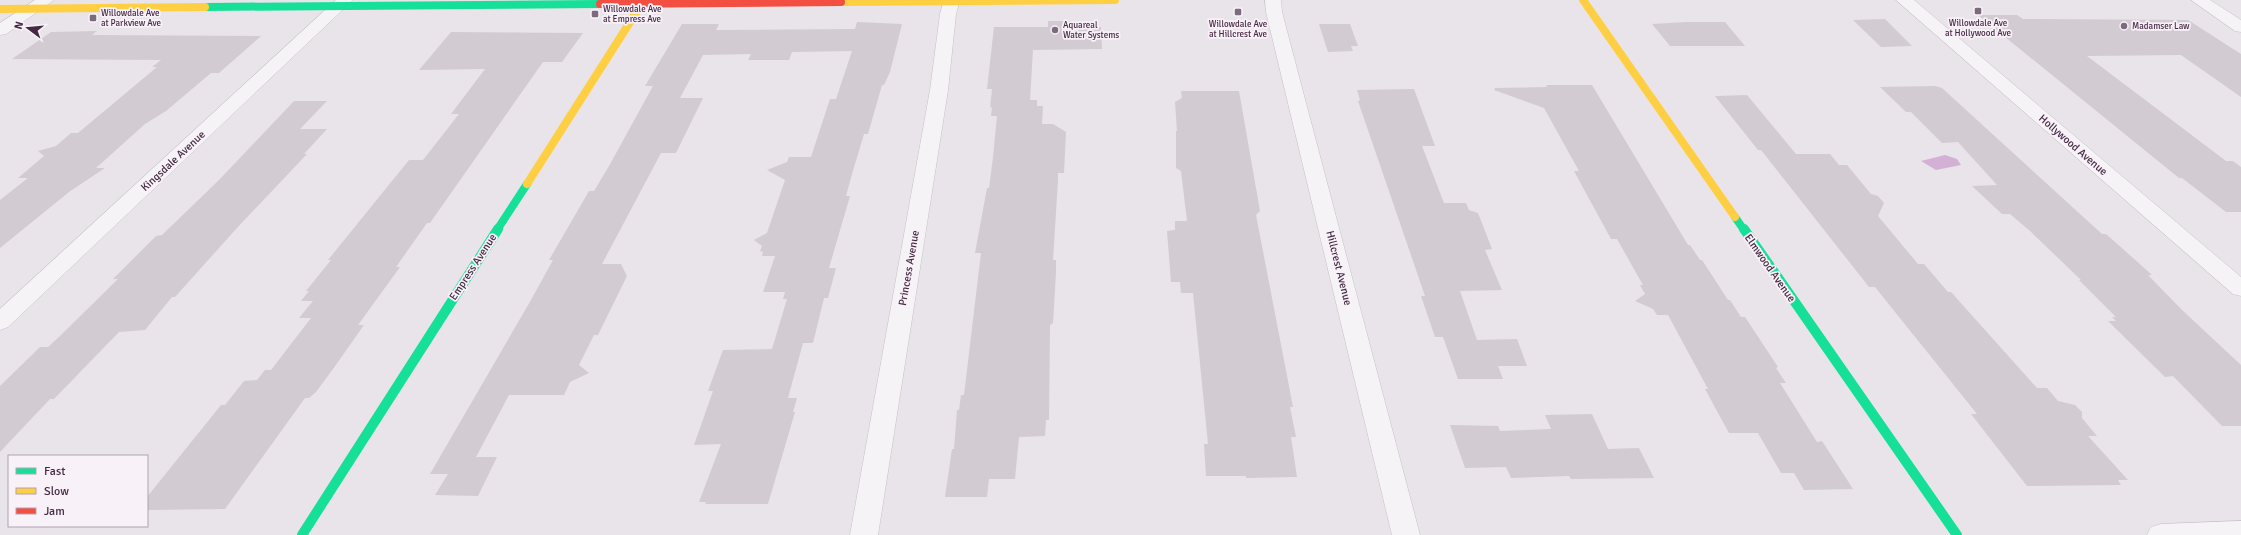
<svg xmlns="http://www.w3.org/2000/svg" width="2241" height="535" font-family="Signika,sans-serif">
	<rect width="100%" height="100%" fill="#e9e4e9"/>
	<path fill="#d3b1d5" d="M 1945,155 L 1957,159 L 1961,165 L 1936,170 L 1921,161 Z"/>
	<g fill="#d2cbd1">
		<path d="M 1978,15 L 2017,15 L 2023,19 L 2188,20 L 2241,54 L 2241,97 L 2181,55 L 2087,56 L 2226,161 L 2233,161 L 2241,167 L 2241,212 L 2226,212 L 2182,178 L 2179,178 Z"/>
		<path d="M 1885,19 L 1912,46 L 1881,47 L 1853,20 Z"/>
		<path d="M 1048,21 L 1071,21 L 1070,27 L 1101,27 L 1102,49 L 1033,50 L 1030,100 L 1037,100 L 1037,106 L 1043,106 L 1042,124 L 1053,124 L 1066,132 L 1064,173 L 1058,173 L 1058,180 L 1053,260 L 1056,260 L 1056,272 L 1053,323 L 1050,325 L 1049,420 L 1046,420 L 1045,436 L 1019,437 L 1015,479 L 989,479 L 987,497 L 945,497 L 952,449 L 954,449 L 957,410 L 959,410 L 961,395 L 964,395 L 981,253 L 975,253 L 987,188 L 989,188 L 993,157 L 997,116 L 991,116 L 992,107 L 990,108 L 992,89 L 987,89 L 994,27 L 1048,27 Z"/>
		<path d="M 857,22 L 902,24 L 890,72 L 884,85 L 882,85 L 868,134 L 864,134 L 852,174 L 846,196 L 850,196 L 829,268 L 836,268 L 828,298 L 824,298 L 813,343 L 803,343 L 788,398 L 797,398 L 793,412 L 795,412 L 768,504 L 705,504 L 706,502 L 699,502 L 721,444 L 694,445 L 713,391 L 708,391 L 723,350 L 772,349 L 787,299 L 783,299 L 785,292 L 763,292 L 775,256 L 762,256 L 763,252 L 760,251 L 762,246 L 754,240 L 767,233 L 785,180 L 767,170 L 787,162 L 789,157 L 811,157 L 830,99 L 836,99 L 852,51 L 792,52 L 789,60 L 748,60 L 751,54 L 703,55 L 680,98 L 703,98 L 676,153 L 661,153 L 602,264 L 621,264 L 627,276 L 598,335 L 594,335 L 579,365 L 589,373 L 570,382 L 564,395 L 509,395 L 476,457 L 497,457 L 478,496 L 435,495 L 448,474 L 430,474 L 531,300 L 553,260 L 549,260 L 578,210 L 589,191 L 594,191 L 609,166 L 653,86 L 645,86 L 682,24 L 719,24 L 716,30 L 855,29 Z"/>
		<path d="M 1687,22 L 1725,22 L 1745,46 L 1670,46 L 1652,24 Z"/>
		<path d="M 1319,24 L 1350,24 L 1358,46 L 1351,46 L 1353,51 L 1328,52 Z"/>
		<path d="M 97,31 L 92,35 L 261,36 L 219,73 L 211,73 L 166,111 L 145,124 L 96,168 L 105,168 L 69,192 L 0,248 L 0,200 L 28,178 L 18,178 L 44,156 L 38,151 L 56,146 L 71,133 L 78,133 L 157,67 L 152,67 L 161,60 L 12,59 L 51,32 Z"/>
		<path d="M 451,32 L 583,33 L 562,62 L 543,62 L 430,223 L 427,223 L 396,267 L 400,267 L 358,325 L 364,325 L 333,369 L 316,392 L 309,398 L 305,398 L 225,509 L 147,510 L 147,497 L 221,405 L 225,405 L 244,381 L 257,380 L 265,370 L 271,370 L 311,318 L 299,318 L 313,301 L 301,301 L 309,291 L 306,291 L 331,260 L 328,260 L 409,160 L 423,160 L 459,114 L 451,114 L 485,69 L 419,70 Z"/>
		<path d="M 1546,85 L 1592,85 L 1688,245 L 1690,245 L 1700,260 L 1702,260 L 1728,300 L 1730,300 L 1741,317 L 1745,317 L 1778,367 L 1776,368 L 1786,383 L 1780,383 L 1817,442 L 1822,441 L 1853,489 L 1804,490 L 1794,473 L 1781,473 L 1758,433 L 1729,433 L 1705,389 L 1708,389 L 1668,315 L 1657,315 L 1653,309 L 1635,301 L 1645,294 L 1640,285 L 1643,285 L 1617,239 L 1611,239 L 1574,171 L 1579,171 L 1544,108 L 1494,90 L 1495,88 L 1547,87 Z"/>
		<path d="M 1935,86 L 1942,88 L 1954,99 L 2102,234 L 2106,234 L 2123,249 L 2152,275 L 2148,275 L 2181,309 L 2241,365 L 2241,426 L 2222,426 L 2173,376 L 2165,377 L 2108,321 L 2116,321 L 2112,317 L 2116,317 L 2079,280 L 2081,280 L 2030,231 L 2010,214 L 2002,214 L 1972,186 L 1997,185 L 1958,142 L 1942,143 L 1911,112 L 1906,112 L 1880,87 Z"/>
		<path d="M 1414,89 L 1435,146 L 1422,146 L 1444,203 L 1466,203 L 1469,210 L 1478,213 L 1492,249 L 1485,250 L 1502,290 L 1460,291 L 1477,340 L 1517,339 L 1527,366 L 1498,366 L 1503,379 L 1458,379 L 1443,337 L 1435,337 L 1421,296 L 1425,296 L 1358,101 L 1360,100 L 1357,90 Z"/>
		<path d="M 1181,91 L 1239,91 L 1260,211 L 1256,215 L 1293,407 L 1290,407 L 1296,437 L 1291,437 L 1297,477 L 1246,478 L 1246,476 L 1206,476 L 1204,444 L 1208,444 L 1193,293 L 1181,293 L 1180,282 L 1171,282 L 1167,231 L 1175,230 L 1175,221 L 1187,221 L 1181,171 L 1176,168 L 1176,131 L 1177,131 L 1175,102 L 1182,98 Z"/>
		<path d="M 1747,95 L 1796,154 L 1830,154 L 1839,165 L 1847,165 L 1871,194 L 1878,196 L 1884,203 L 1878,216 L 1918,264 L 1924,264 L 1948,292 L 1951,292 L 2037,388 L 2047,388 L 2058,401 L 2075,405 L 2082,412 L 2082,418 L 2097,436 L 2088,436 L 2128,480 L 2118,480 L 2121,485 L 2027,486 L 1971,414 L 1977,414 L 1875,287 L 1869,287 L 1761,150 L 1758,150 L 1715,96 Z"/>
		<path d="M 294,101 L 327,101 L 300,129 L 327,129 L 304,154 L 307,154 L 236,229 L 175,297 L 172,297 L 145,330 L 119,332 L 54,399 L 50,399 L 0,452 L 0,386 L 40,347 L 48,347 L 60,336 L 118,279 L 113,279 L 156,236 L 162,235 L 219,180 Z"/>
		<path d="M 1592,414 L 1608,449 L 1639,448 L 1654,478 L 1571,479 L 1569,476 L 1511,478 L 1506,467 L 1465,468 L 1450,425 L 1498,426 L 1500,431 L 1551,429 L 1545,415 Z"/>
	</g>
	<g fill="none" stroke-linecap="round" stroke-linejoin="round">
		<defs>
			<g id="street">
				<path d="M 35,0 L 54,0 L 6,34 L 0,35 L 0,23 Z"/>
				<path d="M 336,0 L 353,0 L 8,327 L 0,330 L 0,309 Z"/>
				<path d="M 944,0 L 960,0 L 956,14 L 948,90 L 878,535 L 850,535 L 930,90 L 940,14 Z"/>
				<path d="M 1265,0 L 1281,0 L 1282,12 L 1420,535 L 1392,535 L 1266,12 Z"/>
				<path d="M 1896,0 L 1914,0 L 2241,277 L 2241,296 L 2233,294 Z"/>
				<path d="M 2191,0 L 2210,0 L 2241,20 L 2241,32 L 2235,31 Z"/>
				<path d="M 2241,521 L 2241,535 L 2147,535 L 2151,527 L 2161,524 Z"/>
			</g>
		</defs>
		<use href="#street" stroke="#c7c1c7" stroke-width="1"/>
		<use href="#street" fill="#f6f3f6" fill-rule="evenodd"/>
		<g stroke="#16e098" stroke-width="8">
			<path d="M 205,7 L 600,4"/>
			<path d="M 1735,217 L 1744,230"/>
			<path d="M 497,230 L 527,184"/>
		</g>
		<g stroke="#16e098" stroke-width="10">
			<path d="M 1744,229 L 1957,535"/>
			<path d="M 302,535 L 498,229"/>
		</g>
		<g stroke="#ffcf43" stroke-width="8">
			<path d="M 1583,0 L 1735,217"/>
			<path d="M 841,2 L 1115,0"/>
			<path d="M 0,9 L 205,7"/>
			<path d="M 527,184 L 644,0"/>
		</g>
		<path stroke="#f24e42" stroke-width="8" d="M 600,4 L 841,2"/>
	</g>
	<g fill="#7e6a7e" stroke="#f8f2f8" stroke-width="1.5">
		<rect x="1974" y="7" width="8" height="8" rx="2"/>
		<rect x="1234" y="8" width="8" height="8" rx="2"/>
		<rect x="591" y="10" width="8" height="8" rx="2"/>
		<rect x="89" y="14" width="8" height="8" rx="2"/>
		<circle cx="2124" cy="26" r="4"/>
		<circle cx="1055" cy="30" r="4"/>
	</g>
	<g text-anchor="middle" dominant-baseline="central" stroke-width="3.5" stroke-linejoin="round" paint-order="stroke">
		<g font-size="9" fill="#452944" stroke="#f8f2f8" text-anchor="start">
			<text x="603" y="9">Willowdale Ave<tspan x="603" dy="10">at Empress Ave</tspan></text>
			<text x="101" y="13">Willowdale Ave<tspan x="101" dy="10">at Parkview Ave</tspan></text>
			<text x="1978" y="23" text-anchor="middle">Willowdale Ave<tspan x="1978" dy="10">at Hollywood Ave</tspan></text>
			<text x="1238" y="24" text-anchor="middle">Willowdale Ave<tspan x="1238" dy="10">at Hillcrest Ave</tspan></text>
			<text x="1063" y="25">Aquareal<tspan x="1063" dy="10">Water Systems</tspan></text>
			<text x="2132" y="26">Madamser Law</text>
		</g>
		<g font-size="11" fill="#452944" stroke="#f8f2f8">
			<text transform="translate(2073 145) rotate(41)">Hollywood Avenue</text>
			<text transform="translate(173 161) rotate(-43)">Kingsdale Avenue</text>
			<text transform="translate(473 267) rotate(-57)">Empress Avenue</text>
			<text transform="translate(909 268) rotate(-80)">Princess Avenue</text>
			<text transform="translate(1339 268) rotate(76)">Hillcrest Avenue</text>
			<text transform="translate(1770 268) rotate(55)">Elmwood Avenue</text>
		</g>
	</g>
	<rect x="8" y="455" width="140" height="72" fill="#f8f2f8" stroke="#b0a2b0"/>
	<rect x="16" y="468" width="20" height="6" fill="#16e098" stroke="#b0a2b0"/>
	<text x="44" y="475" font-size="12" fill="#452944">Fast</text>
	<rect x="16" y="488" width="20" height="6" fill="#ffcf43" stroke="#b0a2b0"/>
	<text x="44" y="495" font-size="12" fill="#452944">Slow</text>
	<rect x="16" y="508" width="20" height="6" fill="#f24e42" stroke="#b0a2b0"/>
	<text x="44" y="515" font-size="12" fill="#452944">Jam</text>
	<g transform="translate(28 28) rotate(286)" stroke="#f8f2f8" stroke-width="3" paint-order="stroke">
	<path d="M0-3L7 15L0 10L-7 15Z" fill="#452944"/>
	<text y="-6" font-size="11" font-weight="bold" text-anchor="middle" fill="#452944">N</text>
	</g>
</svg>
